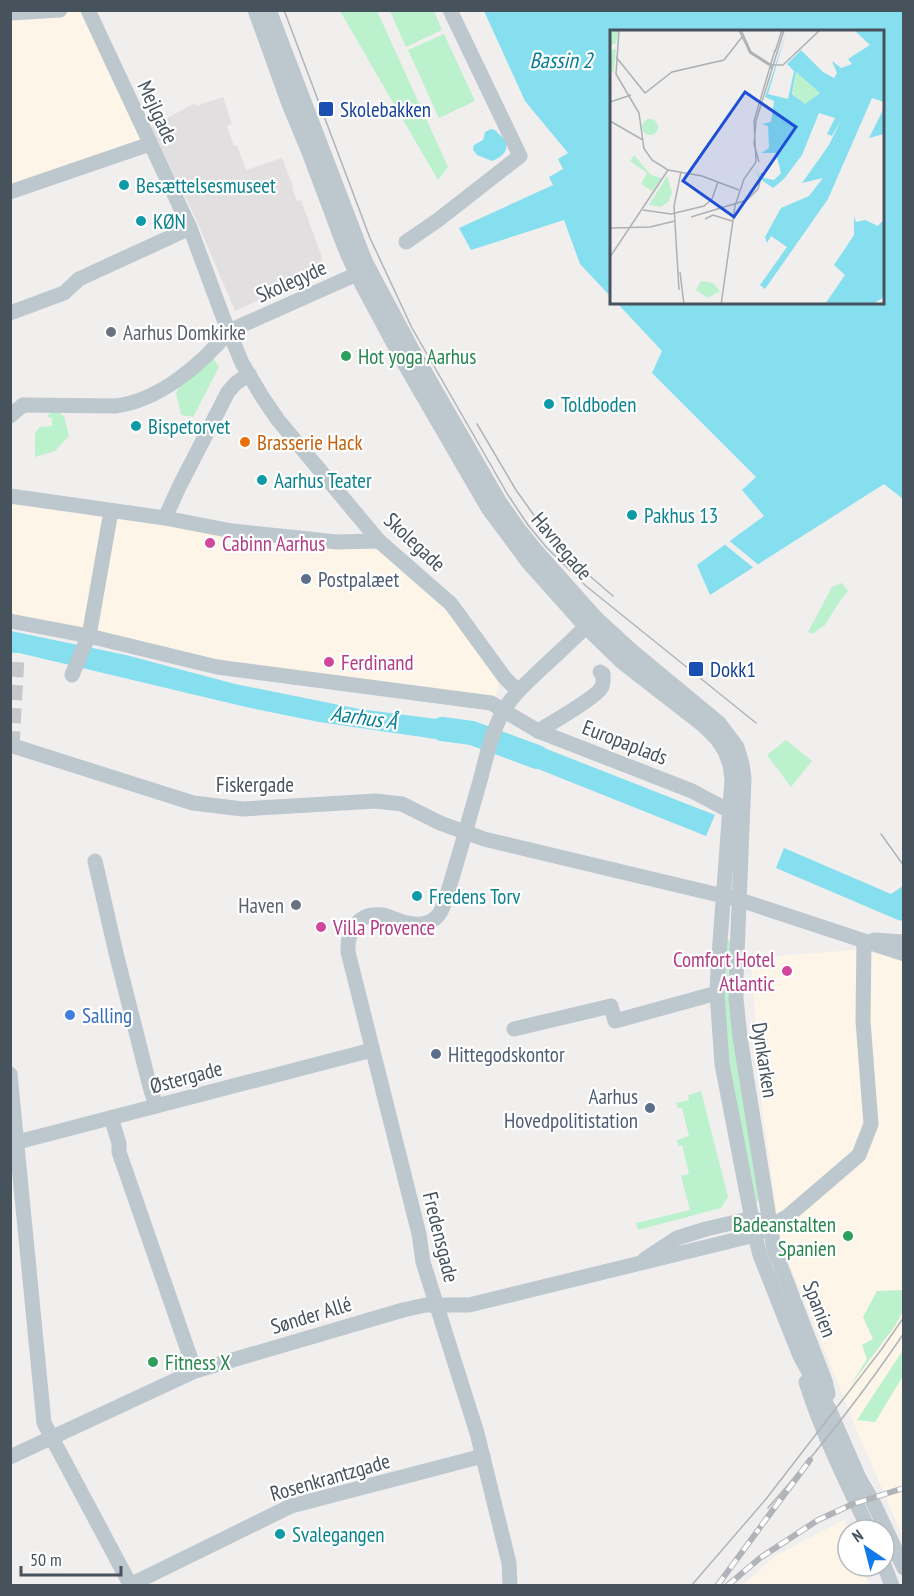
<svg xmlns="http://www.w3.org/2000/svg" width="914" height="1596" font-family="'PT Sans Narrow',sans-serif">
	<rect width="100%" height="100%" fill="#f1eeee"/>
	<g fill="#fdf5e7">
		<path d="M 72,11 L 84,11 L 143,140 L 11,187 L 10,14 L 53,13 Z"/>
		<path d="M 11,501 L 387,551 L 448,604 L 495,673 L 499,685 L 495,697 L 247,666 L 11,616 Z"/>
		<path d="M 855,950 L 903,958 L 903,1537 L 858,1433 L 780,1240 L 760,1092 L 751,958 Z"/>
		<path d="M 844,1520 L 848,1530 L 848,1566 L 861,1566 L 869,1585 L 743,1585 L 775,1556 Z"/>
	</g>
	<path fill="#e2dfe0" d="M 223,97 L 232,124 L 227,126 L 234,146 L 237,145 L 246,170 L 282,158 L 293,186 L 292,187 L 297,201 L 301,200 L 322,257 L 319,270 L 314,274 L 235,311 L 196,219 L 151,127 L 195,103 L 196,106 Z"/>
	<g fill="#bbf1cd">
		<path d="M 340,11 L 377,11 L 448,167 L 438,180 Z"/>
		<path d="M 390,11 L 434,11 L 442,30 L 406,47 Z"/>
		<path d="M 444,34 L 475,101 L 439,118 L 408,50 Z"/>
		<path d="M 213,358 L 219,367 L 193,417 L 181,415 L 176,393 L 183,381 Z"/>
		<path d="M 57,412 L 64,416 L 69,436 L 55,451 L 35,457 L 35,433 L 40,427 L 52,426 L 52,418 L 48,417 L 47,416 L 50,413 Z"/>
		<path d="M 842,583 L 848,591 L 838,604 L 825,625 L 812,634 L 808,632 L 832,587 Z"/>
		<path d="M 786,740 L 812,761 L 791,787 L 767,755 Z"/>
		<path d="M 726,939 L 731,941 L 728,975 L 730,1009 L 759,1200 L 757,1202 L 756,1200 L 732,1085 L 723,1004 Z"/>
		<path d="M 701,1091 L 728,1197 L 721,1208 L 638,1230 L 636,1223 L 690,1210 L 681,1176 L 689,1174 L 682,1145 L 678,1146 L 677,1140 L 689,1136 L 682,1108 L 678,1108 L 676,1103 L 689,1100 L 688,1095 Z"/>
		<path d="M 903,1290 L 903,1311 L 895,1326 L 850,1386 L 867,1359 L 862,1345 L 873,1339 L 863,1317 L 877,1291 Z"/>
		<path d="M 903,1350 L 903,1376 L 875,1422 L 857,1420 Z"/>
	</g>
	<g fill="#86dfef">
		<path d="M 484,11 L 903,11 L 903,499 L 884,484 L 710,595 L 697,565 L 764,516 L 742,490 L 756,477 L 652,373 L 662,351 L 617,303 L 882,303 L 882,32 L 611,32 L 611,297 L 580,264 L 564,220 L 471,250 L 459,228 L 553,185 L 549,177 L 563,169 L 558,159 L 568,153 L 525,101 Z"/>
		<path d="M 491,129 C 500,132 493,129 500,135 C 512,146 506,155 492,161 L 477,155 L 473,150 L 474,145 L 483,140 L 485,132 Z"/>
		<path d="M 11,631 L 126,655 L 235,684 L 359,709 L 476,724 L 470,744 L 319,722 L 246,707 L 19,653 L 11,653 Z"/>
		<path d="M 511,735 L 715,815 L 706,836 L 503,755 Z"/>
		<path d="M 784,848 L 891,894 L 903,886 L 903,921 L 898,920 L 776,868 Z"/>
	</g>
	<path fill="#f1eeee" d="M 727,539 L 760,566 L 755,569 L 723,543 Z"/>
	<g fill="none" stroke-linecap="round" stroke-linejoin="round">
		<path stroke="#86dfef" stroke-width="24" d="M 442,729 L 472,733 L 537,757"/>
		<path stroke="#c6c7ca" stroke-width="15" stroke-dasharray="15 8" stroke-linecap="butt" d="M 12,746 L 17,657"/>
		<g stroke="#bcc7ce" stroke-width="15">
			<path d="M 88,10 L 190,228 L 223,317 L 242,363 L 263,398 L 278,420 L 379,541 L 451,604 L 505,678 L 518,691"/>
			<path d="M 255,10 L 289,104 L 309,152 L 345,248 L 357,275 L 404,363 L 488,508 L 528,562 L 586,627 L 622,662 L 703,725 L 717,739 L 725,751 L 730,765 L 732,780 L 718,969 L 717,993 L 722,1064 L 755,1235 L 760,1255 L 800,1356 L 829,1409 L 859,1478 L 873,1502 L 904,1568"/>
			<path d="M 269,10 L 365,261 L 414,353 L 499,501 L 520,531 L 539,554 L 596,618 L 632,651 L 719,723 L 737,747 L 742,764 L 744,778 L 736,980 L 736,999 L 740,1037 L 774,1249 L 825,1381 L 828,1394"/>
			<path d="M 10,13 L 60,10"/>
			<path d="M 10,192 L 150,144"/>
			<path d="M 406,242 L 438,220 L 520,156 L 450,10"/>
			<path d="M 10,313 L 64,293 L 79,279 L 190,228"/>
			<path d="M 23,405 L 115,406 C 159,401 202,364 229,331 L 366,270"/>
			<path d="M 10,416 L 23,405"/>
			<path d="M 10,496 L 165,518 L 232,531 L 337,542 L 379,541"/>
			<path d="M 165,518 L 179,487 L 228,392 L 236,383 L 249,374"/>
			<path d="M 10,621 L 89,636 L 217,667 L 491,703 L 538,731 L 692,791 L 737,815"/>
			<path d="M 72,675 L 86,642 L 89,636 L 111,511"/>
			<path d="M 538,731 C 550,724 596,697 601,688 C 604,684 603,678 603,674 L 600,672"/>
			<path d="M 10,745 L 193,803 L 243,809 L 376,801 L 402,804 L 440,823 L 484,839 L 740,900 L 904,954"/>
			<path d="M 95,861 L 116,953 L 150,1087 L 156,1106"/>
			<path d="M 874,940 L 904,942"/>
			<path d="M 514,1029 L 611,1006 L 615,1021 L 717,993"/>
			<path d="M 10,1074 L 44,1423 L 131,1586"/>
			<path d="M 111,1118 L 119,1143 L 119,1152 L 195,1371"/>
			<path d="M 10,1144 L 372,1050"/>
			<path d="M 645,1259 L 677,1238 L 706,1229 L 753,1218 L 762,1222"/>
			<path d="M 806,1382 C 822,1433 846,1481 869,1530"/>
			<path d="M 10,1457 L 195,1371 L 403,1310 L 426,1305 L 469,1305 L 755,1235 C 766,1228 777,1223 788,1216 L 859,1155 L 871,1124 L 863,1021 L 864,941"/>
			<path d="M 884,1565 L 892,1586"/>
			<path d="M 130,1585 L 291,1506 L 483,1456"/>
			<path d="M 510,1586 L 509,1563 L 477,1433 L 423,1262 L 419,1234 L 348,952 C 347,931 358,912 382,915 C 388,916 394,919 400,921 C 419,927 437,926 444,904 C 457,864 468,822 480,781 C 486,759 491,733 503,712 C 512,695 528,682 542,668 C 559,653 575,637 592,621"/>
		</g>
		<g stroke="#b0b4b9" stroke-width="1.5">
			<path d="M 284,10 L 370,238 L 412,328 L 508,495 L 528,525 L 547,548 L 586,586 L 756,723"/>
			<path d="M 477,424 L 516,490 L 546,532"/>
			<path d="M 570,559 L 613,596"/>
			<path d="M 881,834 L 904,866"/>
			<path d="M 768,1508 C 817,1452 863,1394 904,1333"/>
			<path d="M 691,1586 L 766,1499 L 881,1350 L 904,1317"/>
		</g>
		<defs>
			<g id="rail">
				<path d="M 761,1526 L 810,1460"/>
				<path d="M 717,1586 L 759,1529"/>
				<path d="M 727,1586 L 760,1558 L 818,1520 L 853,1504 L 904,1488"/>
			</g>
		</defs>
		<use href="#rail" stroke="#b0b4b9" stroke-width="6"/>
		<use href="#rail" stroke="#fff" stroke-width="4" stroke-dasharray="11" stroke-linecap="butt"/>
	</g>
	<g fill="#1a4fb4" stroke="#fff" stroke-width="2">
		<rect x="318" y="101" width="16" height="16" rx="3"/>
		<rect x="688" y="661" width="16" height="16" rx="3"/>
	</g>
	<g fill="#0f9aa8" stroke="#fff" stroke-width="2">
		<circle cx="124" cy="185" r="6"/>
		<circle cx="141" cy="221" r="6"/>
		<circle cx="549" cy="404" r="6"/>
		<circle cx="136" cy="426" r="6"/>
		<circle cx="262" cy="480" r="6"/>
		<circle cx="632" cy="515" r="6"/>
		<circle cx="417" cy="896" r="6"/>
		<circle cx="280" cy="1534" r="6"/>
	</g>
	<g fill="#6b7280" stroke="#fff" stroke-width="2">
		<circle cx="111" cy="332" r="6"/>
		<circle cx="296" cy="905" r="6"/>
	</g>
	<g fill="#2e9e5b" stroke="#fff" stroke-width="2">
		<circle cx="346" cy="356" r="6"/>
		<circle cx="848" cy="1236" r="6"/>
		<circle cx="153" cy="1362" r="6"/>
	</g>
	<circle fill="#e8710a" stroke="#fff" stroke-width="2" cx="245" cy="442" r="6"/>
	<g fill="#d1479c" stroke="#fff" stroke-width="2">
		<circle cx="210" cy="543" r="6"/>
		<circle cx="329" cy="662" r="6"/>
		<circle cx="321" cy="927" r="6"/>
		<circle cx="787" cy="971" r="6"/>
	</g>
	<g fill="#5c6f8a" stroke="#fff" stroke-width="2">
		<circle cx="306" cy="579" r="6"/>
		<circle cx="436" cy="1054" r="6"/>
		<circle cx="650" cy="1108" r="6"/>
	</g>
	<circle fill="#3f7fe0" stroke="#fff" stroke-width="2" cx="70" cy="1015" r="6"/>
	<g text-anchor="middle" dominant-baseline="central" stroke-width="4.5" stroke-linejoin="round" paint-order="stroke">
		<g font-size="21" fill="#164399" stroke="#fff" text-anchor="start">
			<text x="340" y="109">Skolebakken</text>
			<text x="710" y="669">Dokk1</text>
		</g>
		<g font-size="21" fill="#46535d" stroke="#fff">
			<text transform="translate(158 112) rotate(65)">Mejlgade</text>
			<text transform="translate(291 281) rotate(-24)">Skolegyde</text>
			<text transform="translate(415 542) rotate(43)">Skolegade</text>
			<text transform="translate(562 546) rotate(50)">Havnegade</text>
			<text transform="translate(625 742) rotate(21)">Europaplads</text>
			<text x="255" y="784">Fiskergade</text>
			<text transform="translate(765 1060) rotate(81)">Dynkarken</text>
			<text transform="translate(186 1077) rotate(-15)">Østergade</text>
			<text transform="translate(441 1237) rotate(76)">Fredensgade</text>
			<text transform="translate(820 1309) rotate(69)">Spanien</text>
			<text transform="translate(311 1315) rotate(-17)">Sønder Allé</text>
			<text transform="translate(330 1477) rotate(-16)">Rosenkrantzgade</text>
		</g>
		<g font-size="21" fill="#0d838f" stroke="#fff" text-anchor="start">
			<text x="136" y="185">Besættelsesmuseet</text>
			<text x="153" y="221">KØN</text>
			<text x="561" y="404">Toldboden</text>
			<text x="148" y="426">Bispetorvet</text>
			<text x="274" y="480">Aarhus Teater</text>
			<text x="644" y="515">Pakhus 13</text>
			<text x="429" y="896">Fredens Torv</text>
			<text x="292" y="1534">Svalegangen</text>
		</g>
		<g font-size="21" fill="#5b616d" stroke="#fff" text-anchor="start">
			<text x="123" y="332">Aarhus Domkirke</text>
			<text x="284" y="905" text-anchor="end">Haven</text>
		</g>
		<g font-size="21" fill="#27864d" stroke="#fff" text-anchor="start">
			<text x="358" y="356">Hot yoga Aarhus</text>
			<text x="836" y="1224" text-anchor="end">Badeanstalten<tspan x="836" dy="24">Spanien</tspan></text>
			<text x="165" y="1362">Fitness X</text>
		</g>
		<g font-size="21" fill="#c56008" stroke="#fff" text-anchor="start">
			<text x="257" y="442">Brasserie Hack</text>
		</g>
		<g font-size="21" fill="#b23c85" stroke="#fff" text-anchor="start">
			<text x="222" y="543">Cabinn Aarhus</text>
			<text x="341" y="662">Ferdinand</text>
			<text x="333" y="927">Villa Provence</text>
			<text x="775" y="959" text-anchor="end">Comfort Hotel<tspan x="775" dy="24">Atlantic</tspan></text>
		</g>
		<g font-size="21" fill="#4e5e75" stroke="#fff" text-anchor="start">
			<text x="318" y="579">Postpalæet</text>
			<text x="448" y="1054">Hittegodskontor</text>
			<text x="638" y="1096" text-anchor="end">Aarhus<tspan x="638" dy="24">Hovedpolitistation</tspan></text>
		</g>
		<g font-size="21" fill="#366cbe" stroke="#fff" text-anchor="start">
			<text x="82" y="1015">Salling</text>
		</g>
		<g font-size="22" font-style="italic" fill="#088097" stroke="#fff">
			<text x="561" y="60">Bassin 2</text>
			<text transform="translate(364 717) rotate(8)">Aarhus Å</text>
		</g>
	</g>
	<g transform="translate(610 30)">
		<rect width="274" height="274" fill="#f1eeee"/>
		<path d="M 0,0 L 9,0 L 6,13 L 1,15 L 1,20 L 6,19 L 4,41 L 0,42 L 0,23 L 4,24 L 0,22 ZM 186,42 L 210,63 L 195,74 L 183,64 ZM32 97a8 8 0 1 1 16 0a8 8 0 1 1-16 0ZM 24,125 L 41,145 L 52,148 L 42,161 L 31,154 L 37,143 L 20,131 ZM 57,146 L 62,162 L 59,171 L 51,177 L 39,175 ZM 91,251 L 103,253 L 110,261 L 98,268 L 86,260 Z" fill="#bbf1cd"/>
		<path d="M 177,0 L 158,64 L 178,69 L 184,41 L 177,34 L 191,20 L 213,42 L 224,48 L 227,43 L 222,31 L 231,38 L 242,34 L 238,29 L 260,15 L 244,0 L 274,0 L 274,72 L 262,68 L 218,169 L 155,259 L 150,255 L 177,217 L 161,206 L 157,213 L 155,207 L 171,178 L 199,166 L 213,148 L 192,153 L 219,115 L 231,90 L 222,106 L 217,104 L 225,88 L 209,83 L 192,125 L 174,149 L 163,158 L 149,148 L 146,140 L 150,147 L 164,150 L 171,143 L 166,123 L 151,123 L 159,118 L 158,96 L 152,94 L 161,92 L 164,71 L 155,67 ZM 186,42 L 210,63 L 195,74 L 182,64 ZM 274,75 L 274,104 L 259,108 L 272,82 ZM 244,186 L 246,192 L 255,190 L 268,196 L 274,189 L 274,267 L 263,274 L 215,274 L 235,245 L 224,235 L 244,205 Z" fill="#86dfef" fill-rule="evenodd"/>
		<path fill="none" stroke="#86dfef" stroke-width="3" d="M 169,130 L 182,119 L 206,76 L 275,29"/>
		<path fill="none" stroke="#adb0b4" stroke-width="1.5" d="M 9,0 L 6,44 L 29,83 L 34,119M 129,0 L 140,23 L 159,35M 131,0 L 141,22 L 160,34 L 162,40M 165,22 L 172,0M 6,27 L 35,63 L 62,42 L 114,30 L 132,7M 159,35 L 173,35 L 210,0M 0,72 L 21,65M 0,91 L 33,110M 33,117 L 42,130 L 58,140 L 92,146 L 129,160M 149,132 L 144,114 L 146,91 L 174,0M 64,176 L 69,260M 64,176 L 71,142M 33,180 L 61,184 L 94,176 L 102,169 L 108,152M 81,187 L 137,170 L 148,159 L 152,143M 95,189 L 103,185 L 122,191M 0,198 L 40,197 L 65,191M 0,227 L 58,140M 70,242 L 74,275M 111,275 L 125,176 L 134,149 L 146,132 L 144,91 L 165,20"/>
		<path fill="#1d4ed8" fill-opacity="0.15" stroke="#1d4ed8" stroke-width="3" d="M 135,62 L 186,97 L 124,187 L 73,151 Z"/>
		<rect width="274" height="274" fill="none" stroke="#46535d" stroke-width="3"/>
	</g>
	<rect width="914" height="1596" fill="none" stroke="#46535d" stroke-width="24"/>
	<g transform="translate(866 1548) rotate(325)"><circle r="28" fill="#ffffff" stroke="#b5babe" stroke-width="1.5"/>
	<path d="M0-4.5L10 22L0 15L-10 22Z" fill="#1179e8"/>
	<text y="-9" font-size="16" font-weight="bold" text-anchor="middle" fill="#46535d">N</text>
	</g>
	<path d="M21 1566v9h100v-9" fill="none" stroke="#46535d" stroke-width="3"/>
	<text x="30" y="1566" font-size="18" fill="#46535d" stroke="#ffffff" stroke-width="4.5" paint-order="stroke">50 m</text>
</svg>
